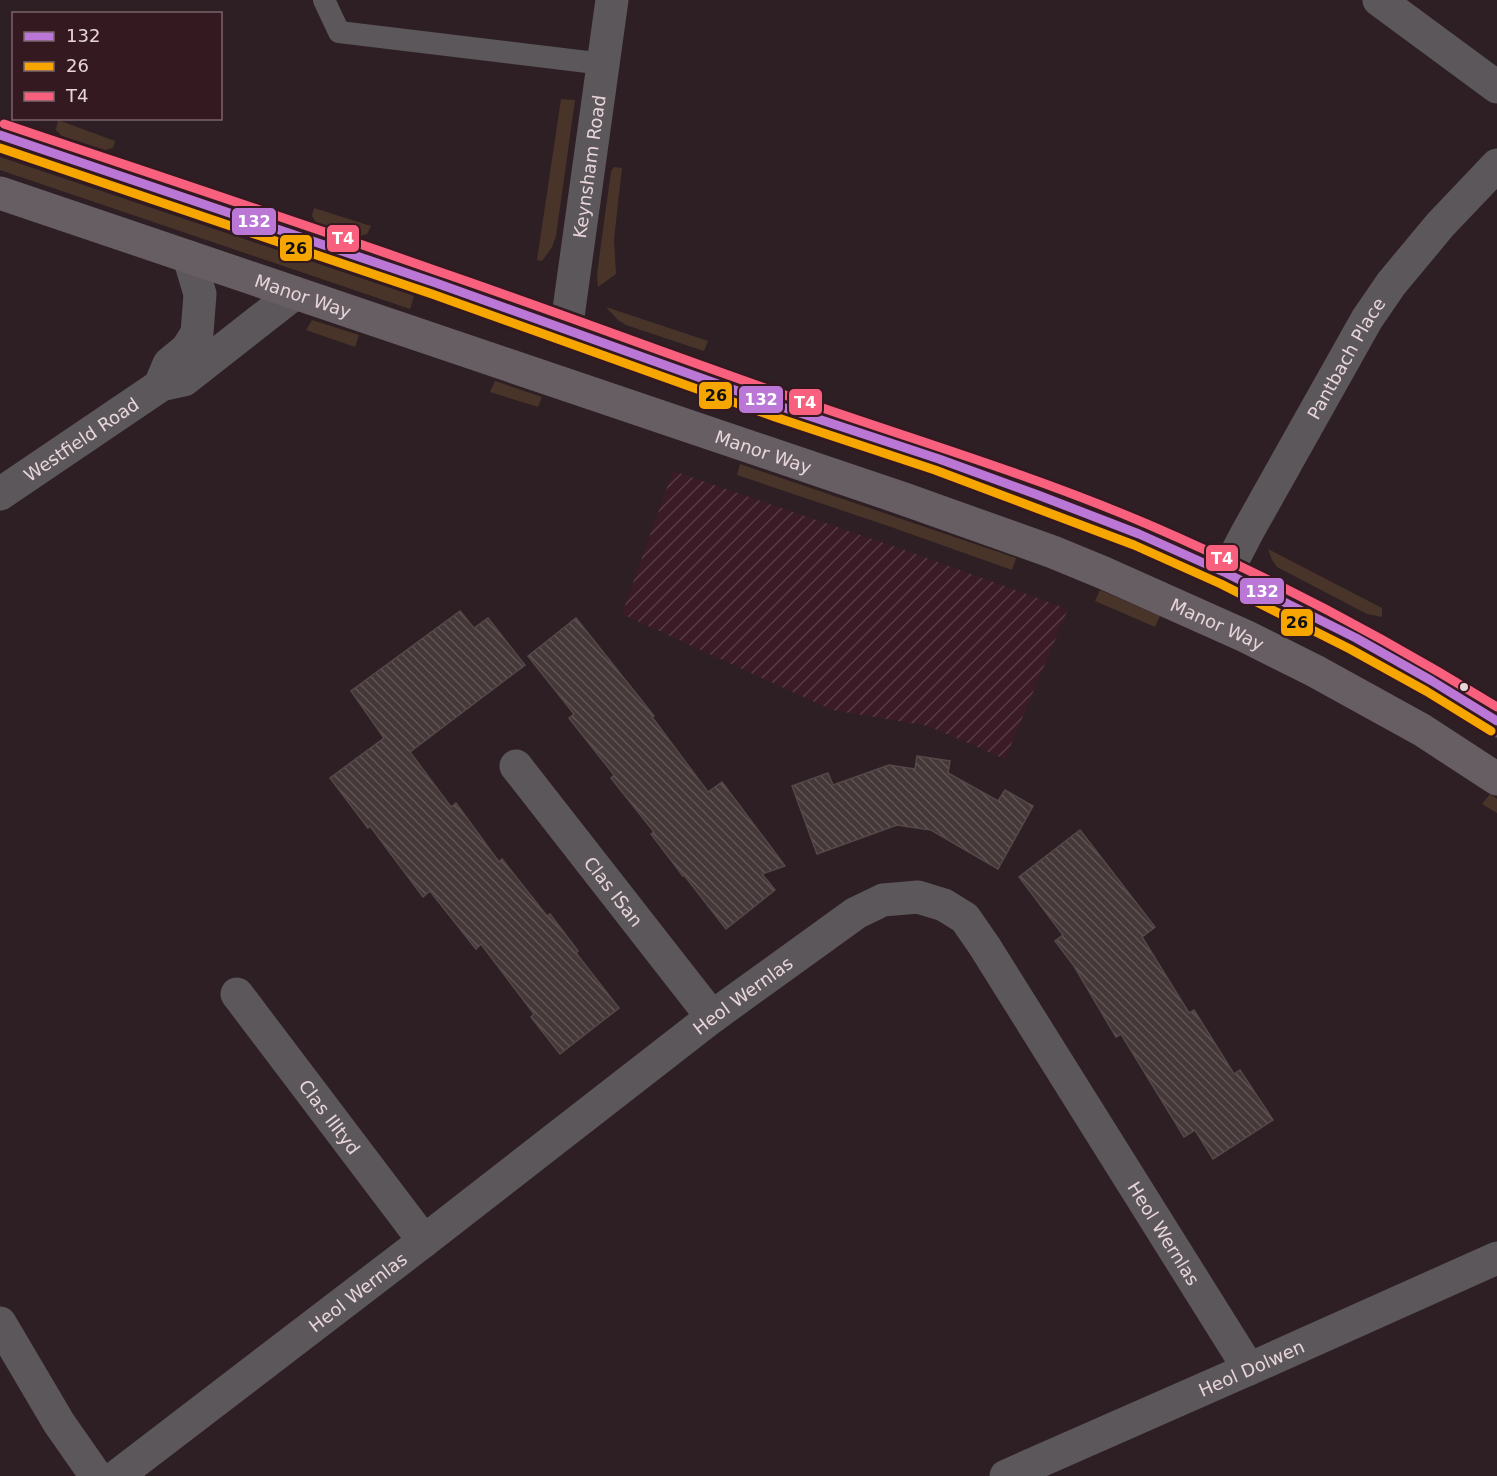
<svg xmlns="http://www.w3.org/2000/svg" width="1497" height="1476" font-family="'DejaVu Sans',sans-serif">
	<defs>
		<pattern id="industrial-furrows" width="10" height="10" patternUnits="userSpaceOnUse" patternTransform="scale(1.5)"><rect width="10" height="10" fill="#3b1c26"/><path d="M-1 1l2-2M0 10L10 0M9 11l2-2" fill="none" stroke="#573c45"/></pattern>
		<pattern id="building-back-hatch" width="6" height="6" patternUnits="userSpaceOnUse" patternTransform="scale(1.5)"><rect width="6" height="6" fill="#453839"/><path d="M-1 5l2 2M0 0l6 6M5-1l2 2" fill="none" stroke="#605455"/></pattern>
	</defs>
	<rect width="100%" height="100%" fill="#2e1f24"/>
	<path fill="url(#industrial-furrows)" d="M 673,471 L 913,553 L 1068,609 L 1005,759 L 928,726 L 832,710 L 622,614 Z"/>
	<g fill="#483429">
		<path d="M 561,99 L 575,100 L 556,236 L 552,247 L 542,261 L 537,260 Z"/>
		<path d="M 58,120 L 115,141 L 113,148 L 105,150 L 62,136 L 56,130 Z"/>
		<path d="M 0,157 L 414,296 L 410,309 L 0,170 Z"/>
		<path d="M 614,167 L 622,168 L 614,239 L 616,274 L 598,287 L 597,274 L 611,171 Z"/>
		<path d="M 314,208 L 371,226 L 367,234 L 357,237 L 317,224 L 312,216 Z"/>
		<path d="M 606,307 L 708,341 L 704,351 L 626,325 L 618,320 Z"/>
		<path d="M 312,320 L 359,335 L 355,347 L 306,330 Z"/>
		<path d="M 495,381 L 542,397 L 538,407 L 490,392 Z"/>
		<path d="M 740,464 L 1016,558 L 1012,570 L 891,527 L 737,475 Z"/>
		<path d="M 1268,549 L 1382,608 L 1382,617 L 1367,614 L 1277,567 L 1272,560 Z"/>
		<path d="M 1100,590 L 1160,616 L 1155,627 L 1095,601 Z"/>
		<path d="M 1490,794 L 1497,799 L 1497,813 L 1482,804 Z"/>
	</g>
	<g fill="url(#building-back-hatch)" stroke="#554849" stroke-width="1.5">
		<path d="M 460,611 L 474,628 L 488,618 L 525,665 L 410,752 L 451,807 L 456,803 L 499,862 L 502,859 L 547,916 L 550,914 L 578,951 L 576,953 L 619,1008 L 560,1054 L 531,1017 L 534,1014 L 481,944 L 476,949 L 430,891 L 423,897 L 370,826 L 368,828 L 330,778 L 384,738 L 351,691 Z"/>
		<path d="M 576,618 L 654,716 L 652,717 L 708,792 L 722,782 L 785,866 L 762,874 L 775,890 L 726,929 L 684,875 L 683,876 L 651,834 L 654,832 L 611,778 L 614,775 L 569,718 L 574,714 L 528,656 Z"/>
		<path d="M 917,756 L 950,761 L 948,773 L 998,801 L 1005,790 L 1033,806 L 998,869 L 931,830 L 897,825 L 817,854 L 792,786 L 828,773 L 833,785 L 889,765 L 915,769 Z"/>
		<path d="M 1080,830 L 1155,927 L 1142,937 L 1189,1013 L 1194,1010 L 1234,1074 L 1240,1070 L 1273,1120 L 1213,1159 L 1195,1130 L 1184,1137 L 1121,1034 L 1116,1037 L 1074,966 L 1055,941 L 1063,935 L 1019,877 Z"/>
	</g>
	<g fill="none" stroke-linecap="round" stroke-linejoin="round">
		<path stroke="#5c575a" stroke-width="22" d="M 324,0 L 339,32 L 604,64"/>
		<g stroke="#5c575a" stroke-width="33">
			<path d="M 1379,0 L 1497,87"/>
			<path id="s1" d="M 566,331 L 612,0"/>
			<path d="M 161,383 L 169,364 L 187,349 L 197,333 L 200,294 L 189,257"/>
			<path id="s2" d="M 0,494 L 161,385 L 184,380 L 295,293"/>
			<path id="s3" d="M 1226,573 L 1248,531 L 1367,319 L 1391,284 L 1440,225 L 1497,165"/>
			<path id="s4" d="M 516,766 L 712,1017"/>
			<path id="s5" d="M 237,994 L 424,1241"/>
			<path d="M 0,1323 L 59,1423 L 96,1476"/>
			<path id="s6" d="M 117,1476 L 424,1241 L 712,1017 L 856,913 L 883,900 L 918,897 L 944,905 L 965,918 L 985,947 L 1249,1369"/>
			<path id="s7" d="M 1006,1476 L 1249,1369 L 1497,1258"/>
		</g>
		<g stroke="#675e63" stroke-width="33">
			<path d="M 0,135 L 436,283 L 779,406 L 939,459 L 1038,495 L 1139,534 L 1226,573 L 1356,638 L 1432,681 L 1497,721"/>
			<path id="s8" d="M 0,193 L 904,499 L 1053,552 L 1104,573 L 1245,636 L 1315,671 L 1422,730 L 1497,779"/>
		</g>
		<defs>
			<path id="bus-1" d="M 0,135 L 436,283 L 779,406 L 939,459 L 1038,495 L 1139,534 L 1226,573 L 1356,638 L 1432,681 L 1497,721"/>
			<path id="bus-2" d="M 0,148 L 432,294 L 775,417 L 935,470 L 1134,545 L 1221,584 L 1350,649 L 1426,691 L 1491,731"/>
			<path id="bus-3" d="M 4,124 C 149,173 295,221 440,272 C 554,311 667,354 782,394 C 904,437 1028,473 1147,524 C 1268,576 1385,638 1497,707"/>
		</defs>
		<use href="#bus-1" stroke="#341921" stroke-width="14"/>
		<use href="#bus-2" stroke="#341921" stroke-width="14"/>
		<use href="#bus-3" stroke="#341921" stroke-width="14"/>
		<use href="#bus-1" stroke="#ba77d6" stroke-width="9"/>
		<use href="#bus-2" stroke="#f7a600" stroke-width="9"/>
		<use href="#bus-3" stroke="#f8607d" stroke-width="9"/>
	</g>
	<circle fill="#e8d5da" stroke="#341921" stroke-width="2" cx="1464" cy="687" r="5"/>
	<g text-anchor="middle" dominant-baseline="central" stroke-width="4.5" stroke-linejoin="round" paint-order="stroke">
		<g font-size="18" fill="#e8d5da" stroke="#341921">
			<text stroke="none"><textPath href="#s1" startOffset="166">Keynsham Road</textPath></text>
			<text stroke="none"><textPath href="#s8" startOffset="320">Manor Way</textPath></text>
			<text stroke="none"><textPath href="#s3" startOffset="246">Pantbach Place</textPath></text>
			<text stroke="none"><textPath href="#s2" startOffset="98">Westfield Road</textPath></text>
			<text stroke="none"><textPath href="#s8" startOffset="806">Manor Way</textPath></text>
			<text stroke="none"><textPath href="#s8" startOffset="1292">Manor Way</textPath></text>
			<text stroke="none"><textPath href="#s4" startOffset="159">Clas ISan</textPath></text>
			<text stroke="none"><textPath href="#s6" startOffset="789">Heol Wernlas</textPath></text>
			<text stroke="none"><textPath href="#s5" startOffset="154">Clas Illtyd</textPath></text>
			<text stroke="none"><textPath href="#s6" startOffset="1419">Heol Wernlas</textPath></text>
			<text stroke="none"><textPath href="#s6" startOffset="303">Heol Wernlas</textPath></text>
			<text stroke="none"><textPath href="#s7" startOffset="268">Heol Dolwen</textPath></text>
		</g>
	</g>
	<g stroke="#341921" stroke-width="2">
		<rect x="231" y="207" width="46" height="29" rx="6" fill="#ba77d6"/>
		<rect x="326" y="224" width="34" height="29" rx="6" fill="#f8607d"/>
		<rect x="279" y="234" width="34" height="28" rx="6" fill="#f7a600"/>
		<rect x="698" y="381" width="35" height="29" rx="6" fill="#f7a600"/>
		<rect x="738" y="385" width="46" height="29" rx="6" fill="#ba77d6"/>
		<rect x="788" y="388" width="35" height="28" rx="6" fill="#f8607d"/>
		<rect x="1205" y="544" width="34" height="28" rx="6" fill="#f8607d"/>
		<rect x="1239" y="577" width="46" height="28" rx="6" fill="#ba77d6"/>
		<rect x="1280" y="608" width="34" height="29" rx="6" fill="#f7a600"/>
	</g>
	<g font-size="16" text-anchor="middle" font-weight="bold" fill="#fff">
		<text x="254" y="227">132</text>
		<text x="343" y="244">T4</text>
		<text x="761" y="405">132</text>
		<text x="805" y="408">T4</text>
		<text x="1222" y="564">T4</text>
		<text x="1262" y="597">132</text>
	</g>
	<g font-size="16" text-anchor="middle" font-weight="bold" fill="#111">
		<text x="296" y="254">26</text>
		<text x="716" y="401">26</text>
		<text x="1297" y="628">26</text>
	</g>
	<rect x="12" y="12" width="210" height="108" fill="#341921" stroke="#7c646b" stroke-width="1.5"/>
	<rect x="24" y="32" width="30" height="9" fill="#ba77d6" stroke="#7c646b" stroke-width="1.5"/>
	<text x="66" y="42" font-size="18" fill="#e8d5da">132</text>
	<rect x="24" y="62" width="30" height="9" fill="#f7a600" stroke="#7c646b" stroke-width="1.5"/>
	<text x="66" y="72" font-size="18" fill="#e8d5da">26</text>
	<rect x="24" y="92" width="30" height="9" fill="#f8607d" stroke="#7c646b" stroke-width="1.5"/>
	<text x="66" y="102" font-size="18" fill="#e8d5da">T4</text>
</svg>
